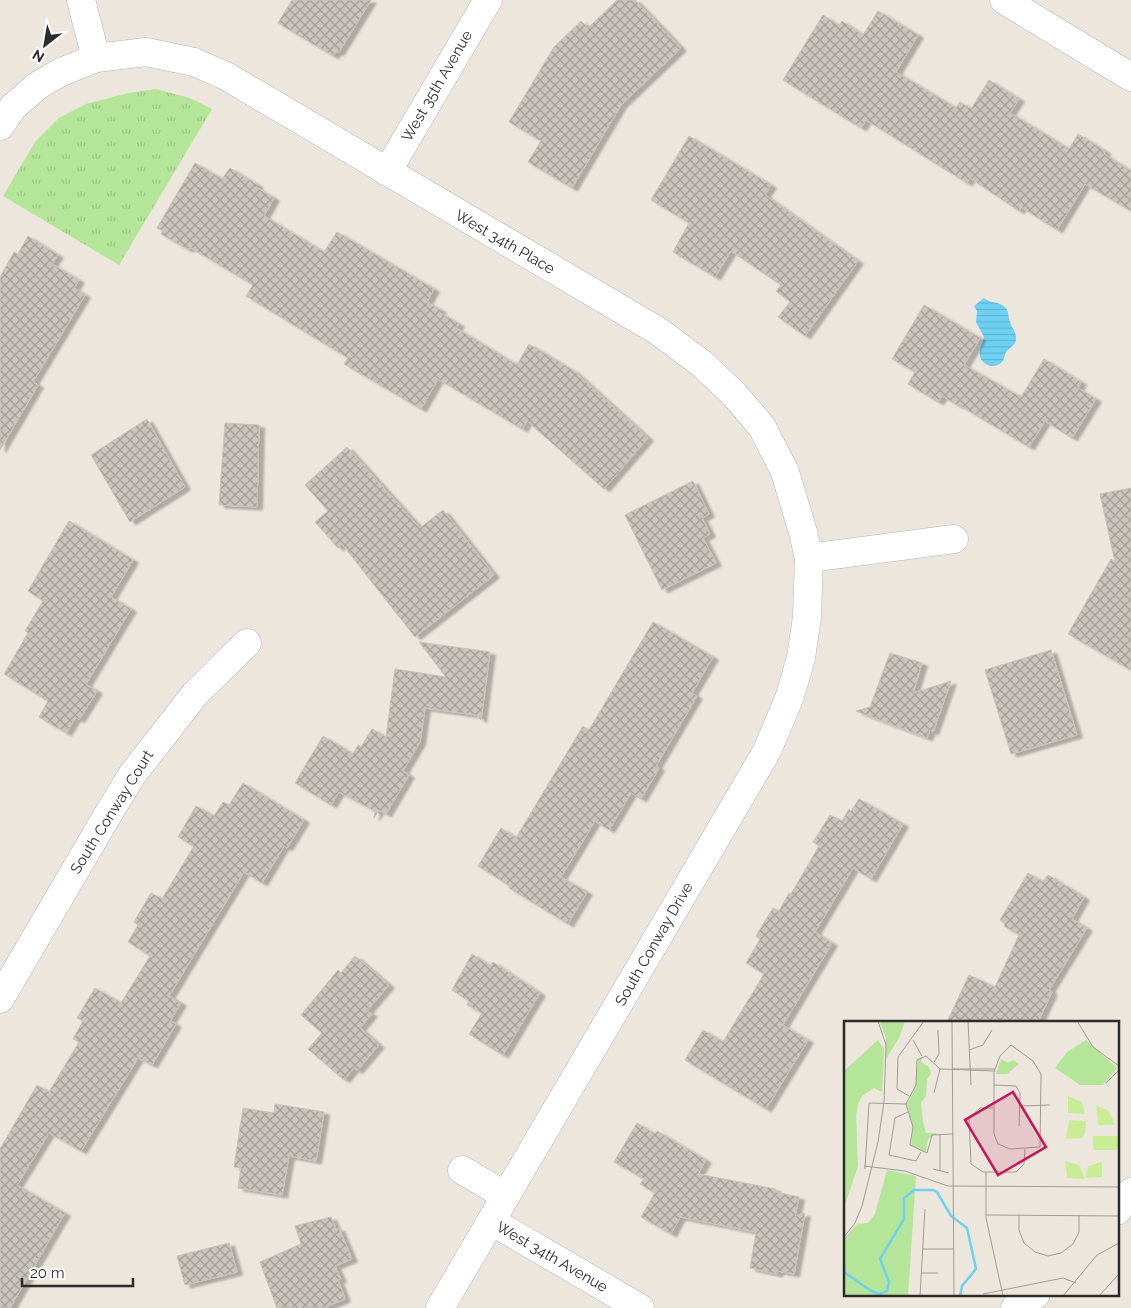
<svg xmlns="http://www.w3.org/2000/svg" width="1131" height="1308" font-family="Raleway,sans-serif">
	<defs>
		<pattern id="park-tufts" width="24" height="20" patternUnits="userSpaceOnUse" patternTransform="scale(1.25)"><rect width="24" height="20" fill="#b4e599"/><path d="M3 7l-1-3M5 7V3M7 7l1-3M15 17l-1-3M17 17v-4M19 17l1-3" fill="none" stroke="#9bc584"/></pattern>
		<pattern id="water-rules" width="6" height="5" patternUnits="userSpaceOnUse" patternTransform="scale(1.25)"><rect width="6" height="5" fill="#6ed1f2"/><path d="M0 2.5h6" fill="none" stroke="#5fb4d0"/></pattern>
		<pattern id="building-cross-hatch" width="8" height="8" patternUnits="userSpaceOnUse" patternTransform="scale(1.25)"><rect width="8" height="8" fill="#c9c4bc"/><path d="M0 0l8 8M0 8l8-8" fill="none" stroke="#a39f99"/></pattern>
		<filter id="shadow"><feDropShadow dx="5.5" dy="3" stdDeviation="1" flood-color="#0004"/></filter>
	</defs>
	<rect width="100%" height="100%" fill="#ede6dd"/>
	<path fill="url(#park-tufts)" d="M 156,89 L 190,98 L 212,109 L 119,265 L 3,196 L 35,142 L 59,118 L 86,104 L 128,93 Z"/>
	<path fill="url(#water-rules)" d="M 984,298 C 990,304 999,301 1005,307 C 1009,311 1008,317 1010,322 C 1012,328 1017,333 1016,340 C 1015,346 1009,348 1006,352 C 1004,355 1005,359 1002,362 C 995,369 982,366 980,356 C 978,349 983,344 984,337 L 976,322 L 977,311 L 974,306 Z"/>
	<g fill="url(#building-cross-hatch)" stroke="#c9c2b7" filter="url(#shadow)">
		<path d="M 292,0 L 371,0 L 339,52 L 336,52 L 333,56 L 278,23 Z"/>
		<path d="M 617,0 L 635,0 L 681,48 L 621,105 L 572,188 L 528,162 L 541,141 L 509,122 L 554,47 L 581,21 L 588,28 Z"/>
		<path d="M 878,11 L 918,35 L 896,72 L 956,108 L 960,102 L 971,109 L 989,80 L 1019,99 L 1010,113 L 1069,149 L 1078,134 L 1105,151 L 1104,154 L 1131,171 L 1131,211 L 1085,184 L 1057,230 L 1021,207 L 1019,211 L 970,178 L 967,183 L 866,120 L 861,128 L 783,80 L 823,15 L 839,26 L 842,21 L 863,35 Z"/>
		<path d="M 689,136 L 771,185 L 765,195 L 858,261 L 805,336 L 778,317 L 790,302 L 776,291 L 781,285 L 731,251 L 715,277 L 673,252 L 689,223 L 651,200 Z"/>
		<path d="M 195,163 L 222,179 L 230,168 L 258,185 L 256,187 L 274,198 L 264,216 L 324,252 L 337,232 L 434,289 L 427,302 L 441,310 L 439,312 L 459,324 L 456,328 L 517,365 L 529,344 L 574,371 L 648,438 L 604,489 L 527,421 L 522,429 L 438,379 L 421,409 L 344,364 L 348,358 L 246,296 L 253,285 L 191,248 L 187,249 L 161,234 L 163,231 L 157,228 Z"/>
		<path d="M 28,236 L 58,255 L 52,264 L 79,280 L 74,288 L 85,295 L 33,382 L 38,385 L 0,450 L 0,277 L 14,252 L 18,254 Z"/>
		<path d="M 924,305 L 980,338 L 964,365 L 1021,397 L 1044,359 L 1081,382 L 1078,388 L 1096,399 L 1072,438 L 1045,421 L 1029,447 L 959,405 L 959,406 L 942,396 L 938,402 L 908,384 L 915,372 L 892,359 Z"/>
		<path d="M 147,419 L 185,487 L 130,522 L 91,455 Z"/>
		<path d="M 225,423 L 259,425 L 257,507 L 219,505 Z"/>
		<path d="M 347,447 L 420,528 L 443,510 L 494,575 L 415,637 L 342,544 L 338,548 L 315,522 L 328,511 L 305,485 Z"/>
		<path d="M 693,481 L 709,514 L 702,518 L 710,534 L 703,538 L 716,563 L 662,590 L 625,515 Z"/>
		<path d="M 1131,488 L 1131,670 L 1068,634 L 1111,559 L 1115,562 L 1100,494 Z"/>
		<path d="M 69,521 L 133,560 L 111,597 L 131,609 L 86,684 L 97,691 L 79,720 L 76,717 L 66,733 L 39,717 L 48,701 L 4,674 L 28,633 L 25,631 L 43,601 L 28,591 Z"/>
		<path d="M 653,622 L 713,657 L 692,693 L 697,696 L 656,766 L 659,768 L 641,799 L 631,793 L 609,830 L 595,821 L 561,877 L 587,892 L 568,924 L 509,888 L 510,886 L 478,866 L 501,828 L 516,838 L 583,726 L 589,730 Z"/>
		<path d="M 419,642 L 490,652 L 481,720 L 476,715 L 425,708 L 420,742 L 403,771 L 409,775 L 386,814 L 379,810 L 374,818 L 375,811 L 339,792 L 331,805 L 295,783 L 323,736 L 353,754 L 358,745 L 361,747 L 372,729 L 386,737 L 395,669 L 446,677 Z"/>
		<path d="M 1051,650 L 1077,735 L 1011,754 L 985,670 Z"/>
		<path d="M 890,653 L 922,663 L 913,693 L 951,681 L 933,732 L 930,730 L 927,738 L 856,711 L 870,707 Z"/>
		<path d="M 243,783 L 304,820 L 287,848 L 284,846 L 262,883 L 244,872 L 169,996 L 181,1003 L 170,1021 L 176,1024 L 152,1065 L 138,1058 L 81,1151 L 49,1133 L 17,1185 L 65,1213 L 10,1308 L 0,1308 L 0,1149 L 37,1085 L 49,1092 L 79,1042 L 73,1039 L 83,1021 L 77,1018 L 95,988 L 121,1003 L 150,956 L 128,942 L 138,925 L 134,922 L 151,893 L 162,899 L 194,846 L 178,837 L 196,806 L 214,816 L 223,802 L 229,805 Z"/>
		<path d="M 859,799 L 903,824 L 871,879 L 853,868 L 815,932 L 832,943 L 783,1025 L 808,1040 L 766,1109 L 685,1060 L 703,1030 L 723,1042 L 764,974 L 746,963 L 760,939 L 756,936 L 773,908 L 779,911 L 789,893 L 791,894 L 819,846 L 813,842 L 830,815 L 842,821 L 849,809 L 851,811 Z"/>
		<path d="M 1028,873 L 1043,882 L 1048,875 L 1084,897 L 1072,919 L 1087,928 L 1049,990 L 1052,992 L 1038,1022 L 947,1022 L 969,975 L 995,987 L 1019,935 L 1004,926 L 1005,924 L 1000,920 Z"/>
		<path d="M 472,954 L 490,966 L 493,962 L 540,993 L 503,1055 L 469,1034 L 482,1013 L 467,1005 L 469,1001 L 452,990 Z"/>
		<path d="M 355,956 L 389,985 L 367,1011 L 372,1014 L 360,1028 L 379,1045 L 357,1071 L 354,1068 L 344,1080 L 308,1049 L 322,1033 L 301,1015 L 338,970 L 341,973 Z"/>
		<path d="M 275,1104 L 324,1112 L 316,1161 L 289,1156 L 282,1195 L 238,1188 L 241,1168 L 234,1167 L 243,1108 L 274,1113 Z"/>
		<path d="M 637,1123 L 655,1134 L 657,1131 L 706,1160 L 698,1174 L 776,1189 L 775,1192 L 799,1197 L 795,1216 L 805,1213 L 794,1274 L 778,1271 L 777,1274 L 750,1268 L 756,1232 L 680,1217 L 671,1234 L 641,1217 L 655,1193 L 640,1184 L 644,1179 L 614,1162 Z"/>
		<path d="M 331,1217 L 336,1229 L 339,1228 L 352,1259 L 335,1266 L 341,1279 L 338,1280 L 345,1299 L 323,1308 L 277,1308 L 260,1262 L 301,1244 L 295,1226 Z"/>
		<path d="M 229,1243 L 237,1272 L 185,1285 L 177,1256 Z"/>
	</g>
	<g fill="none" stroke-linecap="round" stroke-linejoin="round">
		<defs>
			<g id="minor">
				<path d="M 81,0 L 96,58"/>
				<path d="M 1004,0 L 1131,77"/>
				<path d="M 0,126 L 13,107 L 37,86 L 61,72 L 96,58 L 146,52 L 194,62 L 226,76 L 658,331 L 701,363 L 734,394 L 762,427 L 785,472 L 803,532 L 809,558 L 807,617 L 801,658 L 790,696 L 767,751 L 440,1308"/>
				<path d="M 387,172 L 488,0"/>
				<path d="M 809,558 L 954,539"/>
				<path d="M 0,999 L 107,816 L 132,775 L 195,694 L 247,643"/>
				<path d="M 462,1170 L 506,1196"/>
				<path d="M 1117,1211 L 1131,1192"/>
				<path d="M 491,1221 L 640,1308"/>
				<path d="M 1015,1308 L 1036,1294"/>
			</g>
		</defs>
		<use href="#minor" stroke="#b1b4bf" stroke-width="29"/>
		<use href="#minor" stroke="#fff" stroke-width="28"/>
	</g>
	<g text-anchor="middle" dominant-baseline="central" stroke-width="4" stroke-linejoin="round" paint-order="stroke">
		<g font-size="15" fill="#2b2b2b" stroke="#fff">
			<text transform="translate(437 86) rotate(-60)">West 35th Avenue</text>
			<text transform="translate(505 242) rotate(30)">West 34th Place</text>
			<text transform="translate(112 812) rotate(-58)">South Conway Court</text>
			<text transform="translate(654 944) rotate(-60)">South Conway Drive</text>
			<text transform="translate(552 1257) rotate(30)">West 34th Avenue</text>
		</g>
	</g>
	<g transform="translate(844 1021)">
		<rect width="275" height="275" fill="#ede6dd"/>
		<path d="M 61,0 L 55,17 L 42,38 L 42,17 L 36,1 ZM 34,19 L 40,28 L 38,71 L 30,67 L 18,75 L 14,83 L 12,94 L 14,145 L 0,187 L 0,50 ZM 43,149 L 72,155 L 64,275 L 0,275 L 0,218 L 13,203 L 24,202 L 31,193 Z" fill="#b4e599"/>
		<path d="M 242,19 L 273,47 L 259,64 L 236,64 L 211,47 L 223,31 ZM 79,35 L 77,41 L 85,46 L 87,53 L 83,58 L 82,76 L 77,81 L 79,100 L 82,112 L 93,112 L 84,118 L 82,131 L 67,125 L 69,108 L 63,83 L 71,68 L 74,39 ZM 157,38 L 164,42 L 169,39 L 175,43 L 163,53 L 152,53 Z" fill="#b4e599"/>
		<path d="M 224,75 L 238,81 L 241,93 L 224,92 ZM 252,84 L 265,90 L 271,104 L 254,104 ZM 225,99 L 242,100 L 241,112 L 238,117 L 222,118 ZM 249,115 L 275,115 L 275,129 L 249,129 ZM 221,140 L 235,144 L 241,158 L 223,157 ZM 258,141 L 258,156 L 241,157 L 244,145 Z" fill="#c9ed94"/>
		<path fill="none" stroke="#6ed1f2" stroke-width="2.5" d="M 0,251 L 27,270 L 36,273 L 43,270 L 45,261 L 36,238 L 60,198 L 60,177 L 70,169 L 89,169 L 93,171 L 107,195 L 123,207 L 132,248 L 118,265 L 116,275"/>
		<path fill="none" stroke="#9f9b96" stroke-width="1" d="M 108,0 L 110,275M 124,0 L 127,64M 233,0 L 249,26 L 275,45M 69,19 L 78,35M 125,29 L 139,24 L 148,9M 90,41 L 95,33 L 94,9M 96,48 L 82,35 L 73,39 L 72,64 L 62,83 L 69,106 L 66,124 L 83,132 L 88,114 L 109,113M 96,48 L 150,50M 109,48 L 151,48M 262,62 L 275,49M 150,64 L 172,65M 172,65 L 176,72 L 175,105M 90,72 L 96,48M 65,75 L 53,68 L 54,36 L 80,0M 177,85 L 206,84M 150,87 L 136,87 L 125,97 L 127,143 L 139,151 L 172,151 L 180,143 L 181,128M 64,91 L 51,97 L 45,134 L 72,140 L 77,131M 96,113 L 96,150M 154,123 L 150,113 L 150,51 L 156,35 L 167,24 L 189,40 L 197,53 L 196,126M 154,123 L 166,128 L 196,126M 20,145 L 61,150 L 104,165 L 275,166M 21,148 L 25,82 L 62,83M 89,148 L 105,152M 142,151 L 142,197 L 159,275M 142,194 L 275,195M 175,194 L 175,209 L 180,222 L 191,231 L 204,235 L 217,232 L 229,223 L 235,211 L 235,194M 0,216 L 11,202 L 18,185 L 34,121 L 40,81 L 42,24 L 34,0M 78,228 L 109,228M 77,252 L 94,252M 139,273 L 219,257 L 232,262M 76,275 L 81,188M 219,275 L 253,234 L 275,222M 255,275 L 275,253"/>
		<path fill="#c2185b" fill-opacity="0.15" stroke="#c2185b" stroke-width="2.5" d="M 169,71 L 202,126 L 154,154 L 121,99 Z"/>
		<rect width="275" height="275" fill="none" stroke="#2b2b2b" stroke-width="2.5"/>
	</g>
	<g transform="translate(45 45) rotate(211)" stroke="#ffffff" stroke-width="4" paint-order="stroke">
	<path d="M0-4L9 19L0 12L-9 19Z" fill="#2b2b2b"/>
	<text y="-8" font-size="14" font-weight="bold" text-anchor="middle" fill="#2b2b2b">N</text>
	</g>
	<path d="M22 1278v8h111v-8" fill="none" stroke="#2b2b2b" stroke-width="2.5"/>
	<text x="30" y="1278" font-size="15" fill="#2b2b2b" stroke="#ffffff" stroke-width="4" paint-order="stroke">20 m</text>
</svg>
